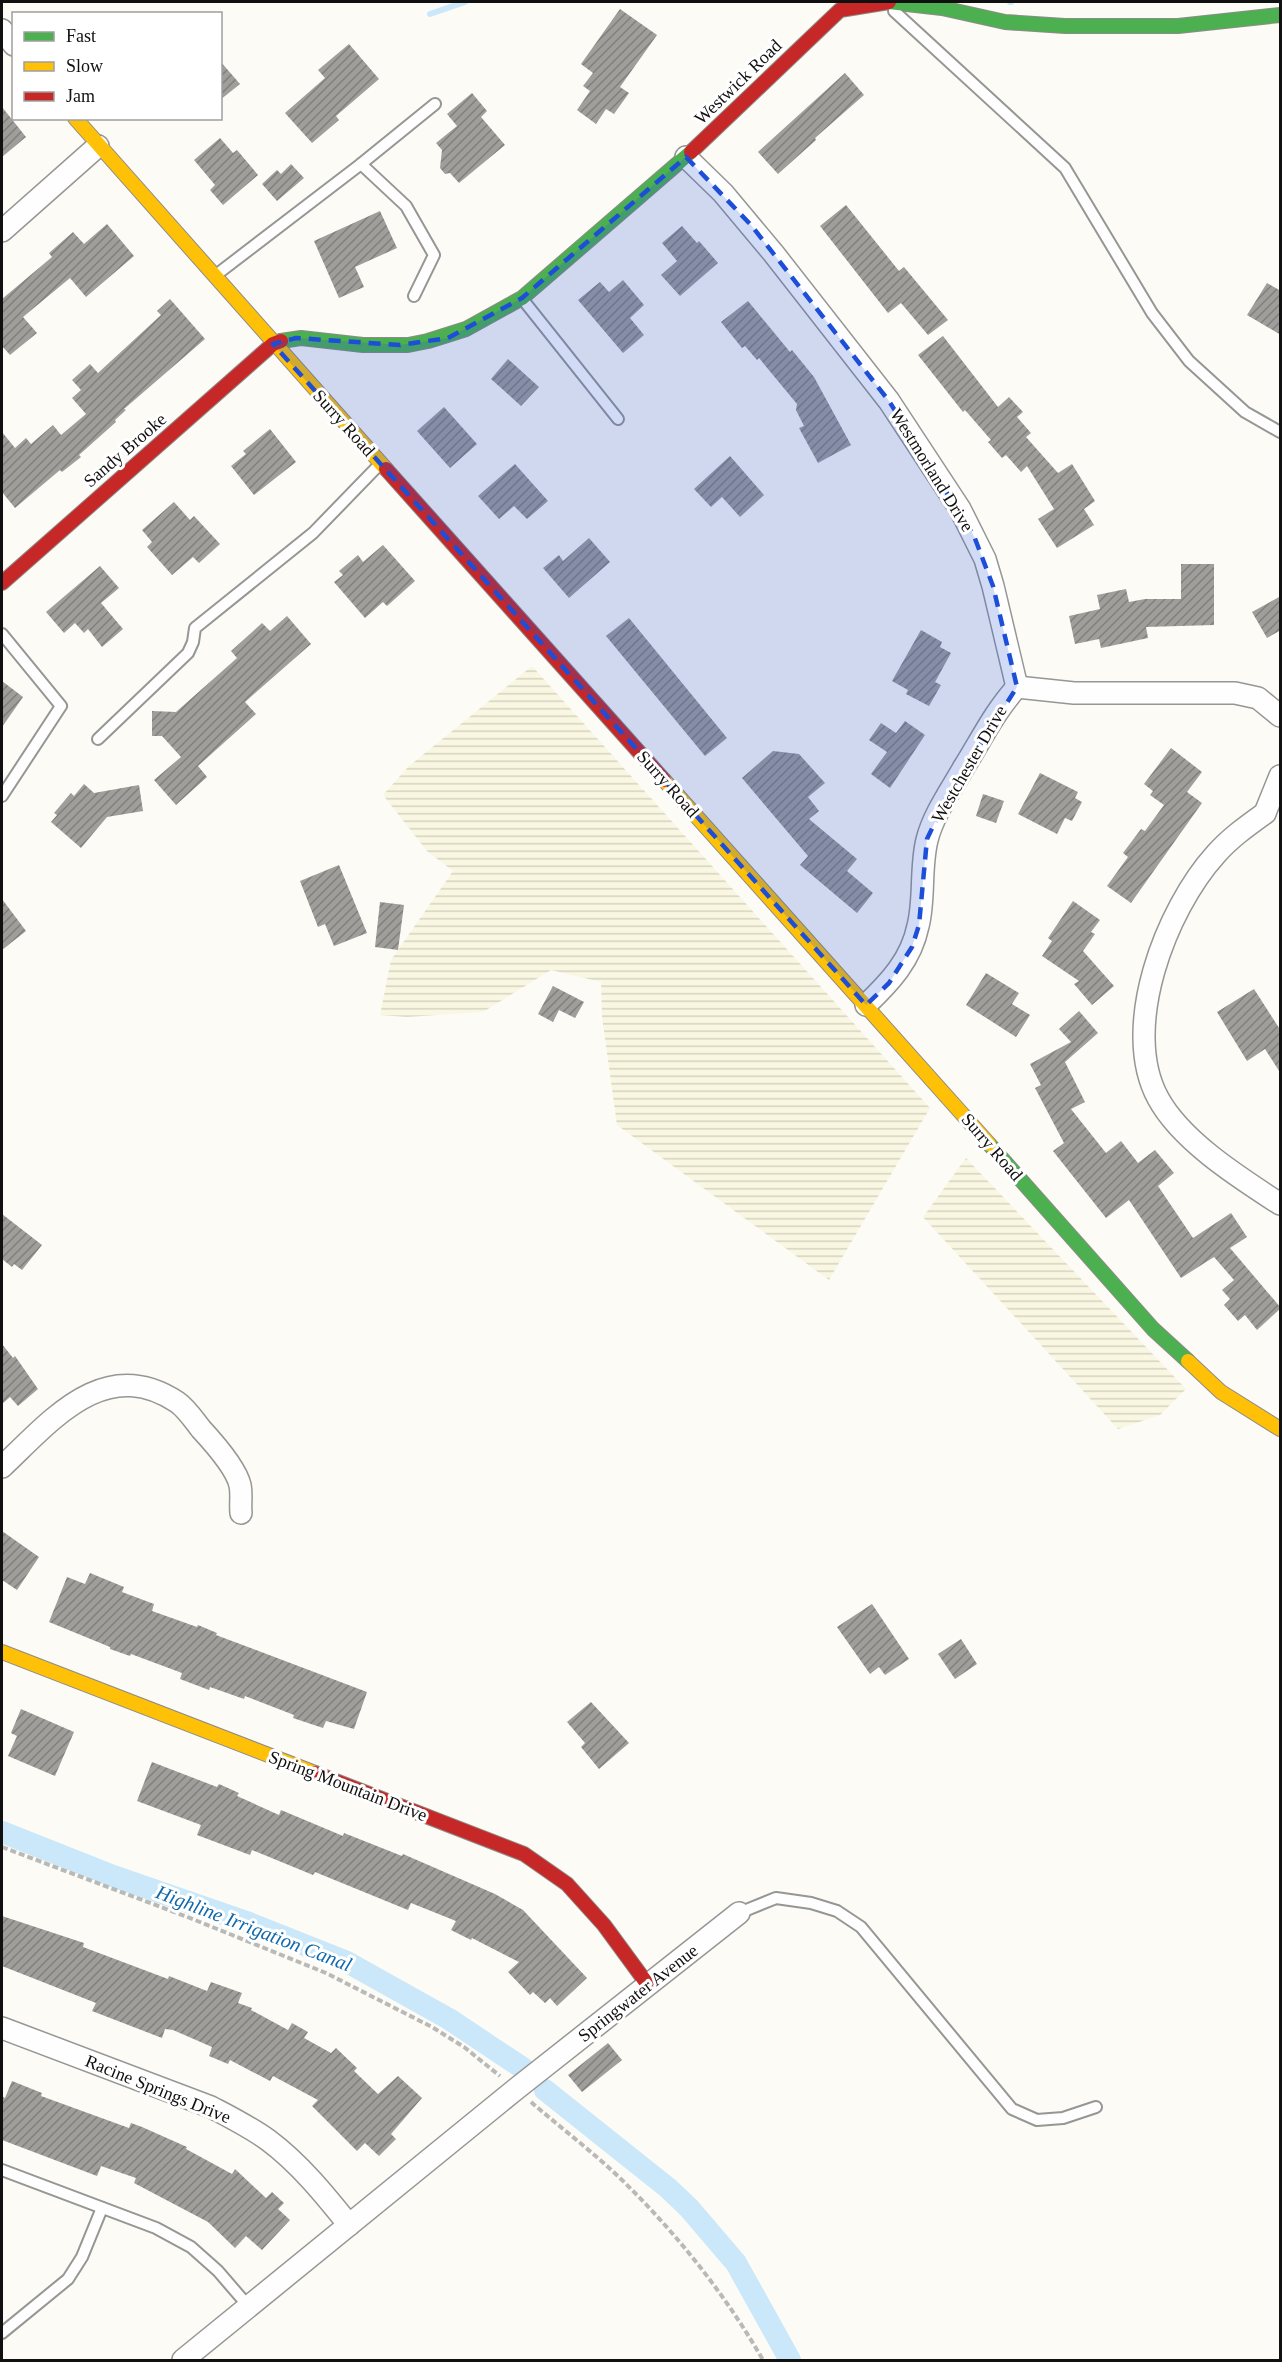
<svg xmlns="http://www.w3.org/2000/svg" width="1282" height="2362" font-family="'Times New Roman',serif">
	<defs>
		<pattern id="farmland-rules" width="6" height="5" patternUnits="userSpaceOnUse" patternTransform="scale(1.5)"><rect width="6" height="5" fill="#f9f7e2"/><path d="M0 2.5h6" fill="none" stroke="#d4d3c1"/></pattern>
		<pattern id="building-hatch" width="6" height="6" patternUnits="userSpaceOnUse" patternTransform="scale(1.5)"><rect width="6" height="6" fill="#a09e9b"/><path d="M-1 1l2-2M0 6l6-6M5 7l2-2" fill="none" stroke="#817f7d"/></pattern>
	</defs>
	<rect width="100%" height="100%" fill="#fcfbf6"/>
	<g fill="url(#farmland-rules)">
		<path d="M 532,666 L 930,1108 L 829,1280 L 617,1125 L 602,1017 L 601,982 L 551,970 L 483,1012 L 407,1017 L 380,1015 L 391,960 L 453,871 L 427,851 L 383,795 L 409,766 Z"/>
		<path d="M 966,1158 L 1186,1389 L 1160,1415 L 1118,1429 L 923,1217 Z"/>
	</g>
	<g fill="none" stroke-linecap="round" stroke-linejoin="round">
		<g stroke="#cae8f9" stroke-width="6">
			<path d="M 1010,2 L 1011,2"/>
			<path d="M 430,14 L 465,2"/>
		</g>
		<g stroke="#cae8f9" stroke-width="22">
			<path d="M 2,1832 L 113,1876 L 249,1923 L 347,1962 L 449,2019 L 524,2069"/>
			<path d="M 545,2090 L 668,2188 L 689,2208 L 736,2263 L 790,2360"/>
		</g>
	</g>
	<g fill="url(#building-hatch)">
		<path d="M 620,9 L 657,35 L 620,87 L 629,93 L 614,114 L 606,109 L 596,124 L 577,110 L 590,91 L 583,86 L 593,73 L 581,64 Z"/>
		<path d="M 349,44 L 379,79 L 336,116 L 339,120 L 312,143 L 285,113 L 325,78 L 318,70 Z"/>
		<path d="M 220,61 L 240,84 L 220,100 Z"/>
		<path d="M 845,73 L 864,95 L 815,138 L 816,140 L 778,174 L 758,152 Z"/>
		<path d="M 472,93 L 487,111 L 481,117 L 505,145 L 459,183 L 450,173 L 445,174 L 440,168 L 442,150 L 436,143 L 457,126 L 447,114 Z"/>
		<path d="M 2,107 L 26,137 L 2,157 Z"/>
		<path d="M 220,138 L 233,153 L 237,150 L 258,175 L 223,205 L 210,190 L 215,185 L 194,160 Z"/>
		<path d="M 291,164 L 304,178 L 277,201 L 262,184 L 277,170 L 281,174 Z"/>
		<path d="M 846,205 L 899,271 L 904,267 L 948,320 L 928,335 L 901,303 L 888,313 L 820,226 Z"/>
		<path d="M 380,211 L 397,248 L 355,267 L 364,287 L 339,298 L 314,241 Z"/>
		<path d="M 107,224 L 134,256 L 86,297 L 70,278 L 23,317 L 37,333 L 10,355 L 2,346 L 2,299 L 52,257 L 49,253 L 73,232 L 84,244 Z"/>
		<path d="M 682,226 L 697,243 L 699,241 L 718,263 L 680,296 L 661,275 L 677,261 L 662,243 Z"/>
		<path d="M 623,280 L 644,305 L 630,318 L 644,335 L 623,353 L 578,300 L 600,282 L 609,292 Z"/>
		<path d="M 1267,283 L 1281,291 L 1281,335 L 1247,315 Z"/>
		<path d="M 170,299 L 205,339 L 124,409 L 126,410 L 115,420 L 116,422 L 79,455 L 81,457 L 62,472 L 60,470 L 15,508 L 2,492 L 2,432 L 15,448 L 26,438 L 31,444 L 53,425 L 61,435 L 86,414 L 72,398 L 81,390 L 72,380 L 90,364 L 98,373 L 161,315 L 157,311 Z"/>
		<path d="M 748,301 L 790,352 L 792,350 L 814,377 L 851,445 L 818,463 L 799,428 L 804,426 L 796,410 L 797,404 L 759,358 L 757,360 L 745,346 L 742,348 L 721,322 Z"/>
		<path d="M 943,336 L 998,407 L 1009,397 L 1023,412 L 1017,417 L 1031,433 L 1026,437 L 1058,473 L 1072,464 L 1095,501 L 1084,509 L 1094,525 L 1057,548 L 1038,519 L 1054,509 L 1027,466 L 1021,472 L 1006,455 L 1002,458 L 988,442 L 991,440 L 965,410 L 963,412 L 918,355 Z"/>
		<path d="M 508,359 L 539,387 L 521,406 L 491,379 Z"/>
		<path d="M 444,407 L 477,444 L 450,468 L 417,431 Z"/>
		<path d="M 270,429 L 296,462 L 254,495 L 231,466 L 246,454 L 243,451 Z"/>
		<path d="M 730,456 L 764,495 L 740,517 L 722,497 L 711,507 L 694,489 Z"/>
		<path d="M 515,464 L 548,501 L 527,519 L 514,506 L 499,519 L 478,496 Z"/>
		<path d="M 174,502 L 190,520 L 194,516 L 220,544 L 199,563 L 193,557 L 172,575 L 147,547 L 152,542 L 142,530 Z"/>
		<path d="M 589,538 L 610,562 L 569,598 L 543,568 L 559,555 L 563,561 Z"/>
		<path d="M 383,545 L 415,581 L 387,606 L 383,602 L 365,618 L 334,582 L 343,575 L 339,571 L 358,555 L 363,562 Z"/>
		<path d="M 1181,564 L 1214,564 L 1214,625 L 1146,627 L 1148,638 L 1101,648 L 1099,639 L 1075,644 L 1069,616 L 1100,609 L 1097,595 L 1126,589 L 1129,602 L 1145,599 L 1181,599 Z"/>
		<path d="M 100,566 L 119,588 L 101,603 L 123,629 L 102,647 L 88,629 L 84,633 L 75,623 L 64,633 L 46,612 Z"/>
		<path d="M 1281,596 L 1281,630 L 1267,638 L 1252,612 Z"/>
		<path d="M 287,616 L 311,644 L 245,702 L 256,714 L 198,766 L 207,777 L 176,805 L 154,780 L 181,757 L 162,736 L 152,736 L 152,711 L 176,712 L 237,658 L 231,651 L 262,623 L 270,631 Z"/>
		<path d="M 629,618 L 727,738 L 705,756 L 606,636 Z"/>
		<path d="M 921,630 L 942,642 L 940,647 L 951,653 L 935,682 L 941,685 L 929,706 L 906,694 L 908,690 L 892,681 Z"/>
		<path d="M 2,681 L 23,697 L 2,727 Z"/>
		<path d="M 905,721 L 925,735 L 890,788 L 871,774 L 887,752 L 869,740 L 881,723 L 896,733 Z"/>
		<path d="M 1171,748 L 1202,772 L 1187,792 L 1202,803 L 1131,903 L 1107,886 L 1128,857 L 1123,853 L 1141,829 L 1145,831 L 1164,805 L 1150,795 L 1153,791 L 1144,784 Z"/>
		<path d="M 773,751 L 799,754 L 825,783 L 808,797 L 819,811 L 809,819 L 857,859 L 847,871 L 873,893 L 857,913 L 800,865 L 808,856 L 742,778 Z"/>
		<path d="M 1040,773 L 1078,792 L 1075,798 L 1082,802 L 1072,821 L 1065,818 L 1057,834 L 1018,814 Z"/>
		<path d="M 84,784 L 94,793 L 139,785 L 143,811 L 107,817 L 81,848 L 51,822 L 57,815 L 54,813 L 71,793 L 74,796 Z"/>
		<path d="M 983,794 L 1004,801 L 996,823 L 976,816 Z"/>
		<path d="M 339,865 L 367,933 L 334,946 L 325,924 L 318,927 L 300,881 Z"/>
		<path d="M 2,899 L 26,931 L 2,950 Z"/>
		<path d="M 1073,901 L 1100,920 L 1091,932 L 1095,934 L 1083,951 L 1114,986 L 1092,1005 L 1074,984 L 1079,981 L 1042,956 L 1052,941 L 1048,938 Z"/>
		<path d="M 380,902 L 404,905 L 398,950 L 375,947 Z"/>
		<path d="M 986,973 L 1019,993 L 1012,1004 L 1030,1015 L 1016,1037 L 966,1005 Z"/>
		<path d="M 553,986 L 584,1002 L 575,1018 L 559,1010 L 553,1022 L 538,1014 Z"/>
		<path d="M 1254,989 L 1281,1031 L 1281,1074 L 1265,1049 L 1247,1061 L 1217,1012 Z"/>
		<path d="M 1079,1011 L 1098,1033 L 1065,1062 L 1085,1102 L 1071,1109 L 1106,1153 L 1121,1141 L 1138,1163 L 1155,1150 L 1174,1173 L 1158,1186 L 1193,1238 L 1231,1213 L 1247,1237 L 1230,1248 L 1281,1308 L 1257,1330 L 1245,1315 L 1238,1321 L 1224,1305 L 1230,1299 L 1222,1290 L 1234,1280 L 1214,1257 L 1181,1278 L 1129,1200 L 1106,1218 L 1053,1151 L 1064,1143 L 1035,1088 L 1041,1085 L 1030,1064 L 1071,1042 L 1059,1029 Z"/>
		<path d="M 2,1214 L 42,1245 L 22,1270 L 14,1264 L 12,1267 L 2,1259 Z"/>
		<path d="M 2,1344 L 13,1358 L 15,1356 L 38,1389 L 18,1406 L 10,1397 L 2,1404 Z"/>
		<path d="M 2,1531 L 39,1557 L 17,1590 L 2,1580 Z"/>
		<path d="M 90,1573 L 124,1587 L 122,1592 L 154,1604 L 152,1611 L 197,1627 L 198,1625 L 217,1633 L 216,1635 L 367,1692 L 354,1729 L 326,1721 L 323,1728 L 293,1718 L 294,1715 L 245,1696 L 244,1699 L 210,1687 L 209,1690 L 180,1679 L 182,1673 L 131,1654 L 130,1656 L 110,1649 L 110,1647 L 49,1622 L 67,1577 L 85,1584 Z"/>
		<path d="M 872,1604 L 909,1659 L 885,1675 L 879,1667 L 870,1674 L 837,1627 Z"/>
		<path d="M 961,1639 L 977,1664 L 955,1679 L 938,1654 Z"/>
		<path d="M 591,1702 L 629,1743 L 599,1769 L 581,1747 L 585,1743 L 567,1722 Z"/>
		<path d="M 21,1709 L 74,1732 L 55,1776 L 8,1756 L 17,1736 L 11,1733 Z"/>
		<path d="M 152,1762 L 217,1787 L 219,1784 L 239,1793 L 237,1796 L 279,1815 L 281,1810 L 343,1836 L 344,1833 L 402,1856 L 403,1854 L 495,1894 L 523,1910 L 587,1978 L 557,2006 L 550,1998 L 545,2003 L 533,1992 L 530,1995 L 508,1972 L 519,1962 L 472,1938 L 471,1940 L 451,1930 L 456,1921 L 411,1903 L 408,1910 L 315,1872 L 313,1875 L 252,1850 L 250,1855 L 197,1835 L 201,1825 L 137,1801 Z"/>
		<path d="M 2,1916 L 84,1943 L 83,1947 L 168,1979 L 169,1976 L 207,1991 L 211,1982 L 242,1993 L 238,2003 L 252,2008 L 251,2010 L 288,2030 L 292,2023 L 308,2032 L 304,2038 L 331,2053 L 336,2048 L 357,2068 L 354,2071 L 378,2094 L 398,2076 L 422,2098 L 391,2134 L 396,2139 L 379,2156 L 365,2143 L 357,2151 L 312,2106 L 318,2100 L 273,2076 L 270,2081 L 230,2060 L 228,2064 L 209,2056 L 212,2047 L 173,2030 L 165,2029 L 162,2038 L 92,2011 L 96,2003 L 2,1966 Z"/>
		<path d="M 608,2043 L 622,2060 L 582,2092 L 568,2075 Z"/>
		<path d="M 12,2081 L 42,2093 L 41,2096 L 129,2128 L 131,2123 L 142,2127 L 187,2147 L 186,2149 L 232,2174 L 235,2169 L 266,2198 L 272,2192 L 284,2203 L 278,2209 L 290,2220 L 262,2250 L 246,2236 L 235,2248 L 208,2222 L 134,2183 L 136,2178 L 101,2166 L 97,2176 L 2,2140 L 2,2096 L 5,2098 Z"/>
	</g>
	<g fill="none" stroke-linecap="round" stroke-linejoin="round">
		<defs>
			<g id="lane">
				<path d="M 894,11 L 1065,168 L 1152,313 L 1189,361 L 1245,412 L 1280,432"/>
				<path d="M 361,164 L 406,206 L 434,255 L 414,296"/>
				<path d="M 216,275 L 361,164 L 435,104"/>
				<path d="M 524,301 L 618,419"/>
				<path d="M 2,634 L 61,706 L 2,796"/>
				<path d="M 98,739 L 188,653 L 193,642 L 195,628 L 313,533 L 378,466"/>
				<path d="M 739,1913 L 776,1898 L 811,1903 L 837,1911 L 861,1927 L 1012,2109 L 1037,2120 L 1063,2118 L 1096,2107"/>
				<path d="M 2,2170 L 156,2228 L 191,2247 L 218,2271 L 249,2307"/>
				<path d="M 2,2333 L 68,2279 L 82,2257 L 102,2208"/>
			</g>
			<g id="street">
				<path d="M 2,30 L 14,45"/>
				<path d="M 686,157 L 723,193 L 774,254 L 889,401 L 960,509 L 985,559 L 993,586 L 1017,687"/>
				<path d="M 2,231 L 98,146"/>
				<path d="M 1017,687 L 1074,693 L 1235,693 L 1258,698 L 1280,716"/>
				<path d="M 1265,813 C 1247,826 1230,838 1216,854 C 1166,909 1120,1028 1158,1098 C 1181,1141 1240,1178 1280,1204"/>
				<path d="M 1265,813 L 1280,776"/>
				<path d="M 866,1005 C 890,982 911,960 918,926 C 925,899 920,868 927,840 C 933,815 951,790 964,767 C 981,740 995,711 1017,687"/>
				<path d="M 2,1467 C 51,1421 104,1354 177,1402 C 186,1408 194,1420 201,1429 C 213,1442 236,1468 240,1485 C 242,1494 240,1504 241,1513"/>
				<path d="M 2,2028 L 211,2107 C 230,2117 250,2127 268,2140 C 299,2163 325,2195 349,2225"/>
				<path d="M 183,2360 L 516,2089 L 739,1913"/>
			</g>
			<g id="fast">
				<path d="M 889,2 L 942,8 L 1005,22 L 1065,26 L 1178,26 L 1280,15"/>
				<path d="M 281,341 L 301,338 L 363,345 L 408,345 L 428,341 L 466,329 L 522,298 L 691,152"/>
				<path d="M 989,1144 L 1153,1329 L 1188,1361"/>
			</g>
			<g id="slow">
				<path d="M 75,118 L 386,469"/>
				<path d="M 664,780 L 989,1144"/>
				<path d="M 1188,1361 L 1221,1392 L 1280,1429"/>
				<path d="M 2,1652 L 315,1773"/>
			</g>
			<g id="jam">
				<path d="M 691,152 L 840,10 L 889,2"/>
				<path d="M 386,469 L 664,780"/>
				<path d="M 2,583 L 273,344 L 281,341"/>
				<path d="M 315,1773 L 524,1854 L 567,1884 L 604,1925 L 648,1985"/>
			</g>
		</defs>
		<use href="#lane" stroke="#969694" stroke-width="14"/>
		<use href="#street" stroke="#969694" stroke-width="24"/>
		<use href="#fast" stroke="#8d8c8a" stroke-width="16"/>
		<use href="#slow" stroke="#8d8c8a" stroke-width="16"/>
		<use href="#jam" stroke="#8d8c8a" stroke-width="16"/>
		<g stroke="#b9b9b8" stroke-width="4" stroke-dasharray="6 3" stroke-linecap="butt">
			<path d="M 2,1847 L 190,1918 L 326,1973 L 432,2027 L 464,2047 L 500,2076"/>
			<path d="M 531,2102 C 561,2128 593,2152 622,2180 C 677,2234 725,2294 763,2360"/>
		</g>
		<use href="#lane" stroke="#fffefe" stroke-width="10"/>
		<use href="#street" stroke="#fffefe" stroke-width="21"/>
		<use href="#fast" stroke="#4caf50" stroke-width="14"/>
		<use href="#slow" stroke="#ffc107" stroke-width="14"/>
		<use href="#jam" stroke="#c62828" stroke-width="14"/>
	</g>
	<path fill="#1d4ed8" fill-opacity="0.2" stroke="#1d4ed8" stroke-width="4.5" stroke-dasharray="12 8" stroke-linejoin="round" d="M 686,157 L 751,225 L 889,401 L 974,536 L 993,586 L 1017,687 L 948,795 L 927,839 L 919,925 L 912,947 L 889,983 L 866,1005 L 273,344 L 296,338 L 400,345 L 448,338 L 522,298 Z"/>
	<g text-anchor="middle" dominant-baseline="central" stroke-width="6" stroke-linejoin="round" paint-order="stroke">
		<g font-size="18" fill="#101010" stroke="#fff">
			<text transform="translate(738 82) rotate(-44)">Westwick Road</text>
			<text transform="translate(344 423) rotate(48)">Surry Road</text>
			<text transform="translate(125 450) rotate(-41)">Sandy Brooke</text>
			<text transform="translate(932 470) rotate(58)">Westmorland Drive</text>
			<text transform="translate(969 764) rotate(-60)">Westchester Drive</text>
			<text transform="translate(668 784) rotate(48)">Surry Road</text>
			<text transform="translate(992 1147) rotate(49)">Surry Road</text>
			<text transform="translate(348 1786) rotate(21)">Spring Mountain Drive</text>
			<text transform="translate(638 1993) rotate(-38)">Springwater Avenue</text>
			<text transform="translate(158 2089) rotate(22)">Racine Springs Drive</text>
		</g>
		<g font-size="20" font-style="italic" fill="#1068ab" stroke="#fff">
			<text transform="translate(254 1928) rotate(21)">Highline Irrigation Canal</text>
		</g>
	</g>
	<rect width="1282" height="2362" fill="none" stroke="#101010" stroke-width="6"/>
	<rect x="12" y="12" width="210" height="108" fill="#ffffff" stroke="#9f9f9f" stroke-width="1.5"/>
	<rect x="24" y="32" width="30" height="9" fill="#4caf50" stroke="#9f9f9f" stroke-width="1.5"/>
	<text x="66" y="42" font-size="18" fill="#101010">Fast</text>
	<rect x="24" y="62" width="30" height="9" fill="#ffc107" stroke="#9f9f9f" stroke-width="1.5"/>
	<text x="66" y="72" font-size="18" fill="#101010">Slow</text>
	<rect x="24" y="92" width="30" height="9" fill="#c62828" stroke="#9f9f9f" stroke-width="1.5"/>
	<text x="66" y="102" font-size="18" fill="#101010">Jam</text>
</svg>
